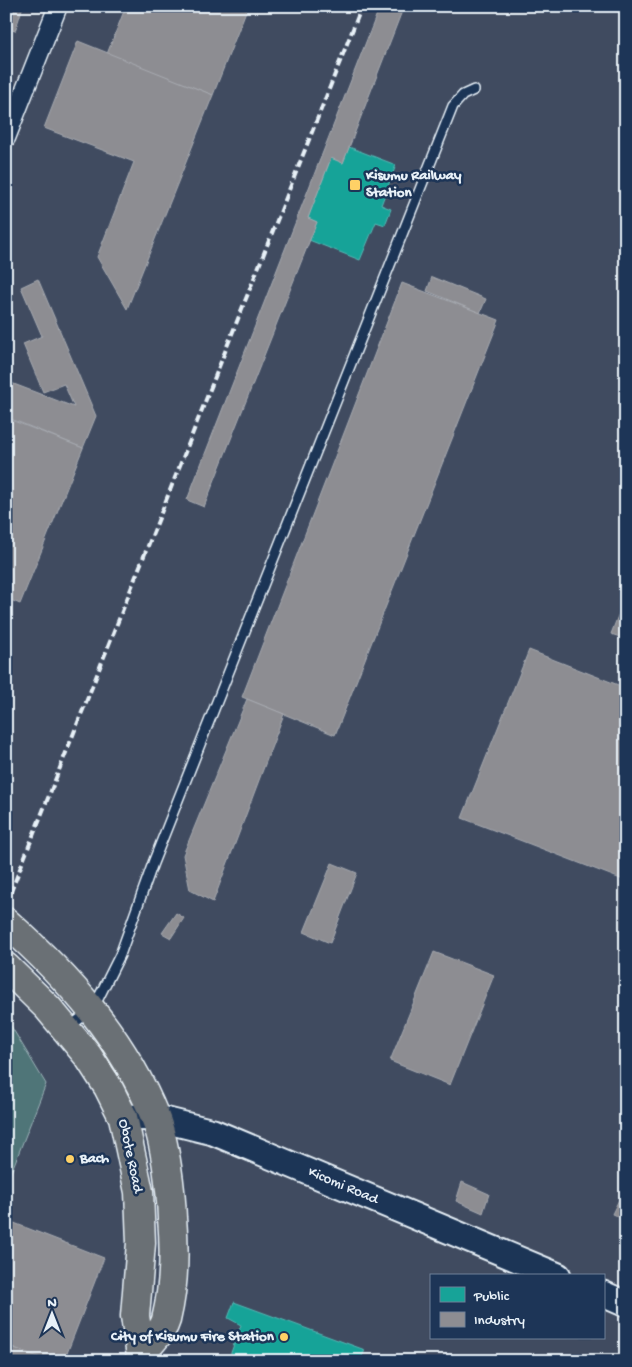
<svg xmlns="http://www.w3.org/2000/svg" width="632" height="1367" font-family="'Gochi Hand',sans-serif">
	<rect width="100%" height="100%" fill="#31425d"/>
	<filter id="ink" filterUnits="userSpaceOnUse"><feTurbulence type="fractalNoise" baseFrequency=".02" numOctaves="2"/><feDisplacementMap in="SourceGraphic" scale="10" xChannelSelector="R" yChannelSelector="G"/><feConvolveMatrix kernelMatrix="1 2 1 2 8 2 1 2 1" color-interpolation-filters="sRGB"/></filter>
	<g filter="url(#ink)">
		<path fill="#3f4b61" fill-rule="evenodd" d="M 6,6 L 626,6 L 626,1361 L 6,1361 ZM 431,1276 L 603,1276 L 603,1338 L 431,1338 Z"/>
		<path fill="#4f7578" stroke="#9cb3b8" d="M 6,1023 L 11,1026 L 46,1084 L 6,1185 Z"/>
		<g fill="#17a398" stroke="#56bab5">
			<path d="M 349,147 L 396,165 L 381,205 L 391,209 L 385,225 L 376,222 L 360,260 L 309,240 L 317,222 L 308,218 L 331,158 L 343,163 Z"/>
			<path d="M 234,1302 L 365,1350 L 360,1361 L 228,1361 L 241,1325 L 228,1318 Z"/>
		</g>
		<g fill="#8d8d92" stroke="#a8abb1">
			<path d="M 6,6 L 23,6 L 15,31 L 6,28 Z"/>
			<path d="M 126,6 L 248,6 L 213,95 L 107,54 Z"/>
			<path d="M 380,6 L 404,6 L 343,163 L 331,158 L 308,218 L 317,222 L 204,507 L 187,500 Z"/>
			<path d="M 78,41 L 213,95 L 127,309 L 97,257 L 134,162 L 44,128 Z"/>
			<path d="M 432,277 L 486,299 L 480,313 L 427,291 Z"/>
			<path d="M 38,279 L 96,416 L 83,448 L 6,417 L 6,381 L 74,407 L 64,384 L 43,392 L 23,344 L 42,336 L 21,287 Z"/>
			<path d="M 402,283 L 499,320 L 335,735 L 242,697 Z"/>
			<path d="M 6,418 L 83,448 L 20,604 L 6,598 Z"/>
			<path d="M 626,595 L 626,639 L 611,634 Z"/>
			<path d="M 529,650 L 626,688 L 626,881 L 462,818 Z"/>
			<path d="M 247,699 L 284,714 L 213,902 L 190,890 L 183,855 Z"/>
			<path d="M 332,863 L 357,873 L 330,943 L 304,932 Z"/>
			<path d="M 176,913 L 184,918 L 171,938 L 162,933 Z"/>
			<path d="M 434,952 L 494,975 L 450,1085 L 390,1061 Z"/>
			<path d="M 462,1182 L 489,1194 L 483,1213 L 456,1201 Z"/>
			<path d="M 626,1185 L 626,1220 L 612,1214 Z"/>
			<path d="M 9,1221 L 104,1258 L 64,1361 L 49,1361 L 6,1345 L 6,1228 Z"/>
			<path d="M 6,1345 L 49,1361 L 6,1361 Z"/>
		</g>
		<g fill="none" stroke-linecap="round" stroke-linejoin="round">
			<defs>
				<path id="service" d="M 69,1027 L 93,1009 L 120,955 L 153,863 L 453,106 L 463,95 L 474,90"/>
				<path id="minor" d="M 6,138 L 58,6"/>
				<g id="secondary">
					<path d="M 123,1117 L 156,1118 L 213,1132 L 558,1276"/>
					<path d="M 603,1294 L 626,1304"/>
				</g>
				<g id="trunk">
					<path d="M 6,922 C 69,978 123,1038 155,1117 C 165,1141 171,1190 172,1218 C 175,1251 174,1287 166,1320 C 162,1335 144,1346 139,1361"/>
					<path d="M 6,967 L 48,1008 L 88,1056 L 108,1087 L 123,1117 L 139,1192 L 141,1243 L 135,1316 L 141,1356"/>
				</g>
			</defs>
			<use href="#service" stroke="#e8f1f8" stroke-width="12"/>
			<use href="#minor" stroke="#e8f1f8" stroke-width="21"/>
			<use href="#secondary" stroke="#e8f1f8" stroke-width="29"/>
			<use href="#trunk" stroke="#e8f1f8" stroke-width="31"/>
			<use href="#service" stroke="#1d3557" stroke-width="9"/>
			<use href="#minor" stroke="#1d3557" stroke-width="18"/>
			<use href="#secondary" stroke="#1d3557" stroke-width="25"/>
			<use href="#trunk" stroke="#6b7074" stroke-width="28"/>
			<path stroke="#e8f1f8" stroke-width="4" stroke-dasharray="8 4" stroke-linecap="butt" d="M 6,904 L 362,6"/>
		</g>
	</g>
	<g fill="#ffd166" stroke="#1d3557" stroke-width="2">
		<rect x="349" y="179" width="12" height="12" rx="2.5"/>
		<circle cx="70" cy="1159" r="5"/>
		<circle cx="284" cy="1337" r="5"/>
	</g>
	<g text-anchor="middle" dominant-baseline="central" stroke-width="5" stroke-linejoin="round" paint-order="stroke">
		<g font-size="15" font-weight="bold" fill="#e8f1f8" stroke="#1d3557" text-anchor="start">
			<text x="366" y="176">Kisumu Railway<tspan x="366" dy="17">Station</tspan></text>
			<text x="80" y="1159">Bach</text>
			<text x="274" y="1337" text-anchor="end">City of Kisumu Fire Station</text>
		</g>
		<g font-size="15" fill="#e8f1f8" stroke="#1d3557">
			<text transform="translate(130 1156) rotate(78)">Obote Road</text>
			<text transform="translate(343 1186) rotate(23)">Kicomi Road</text>
		</g>
	</g>
	<rect width="632" height="1367" fill="none" stroke="#1d3557" stroke-width="25"/>
	<rect x="12" y="12" width="607" height="1342" fill="none" stroke="#e8f1f8" stroke-width="2" filter="url(#ink)"/>
	<rect x="430" y="1274" width="175" height="65" fill="#1d3557" stroke="#6e8097"/>
	<rect x="440" y="1287" width="25" height="15" fill="#17a398" stroke="#6e8097"/>
	<text x="474" y="1300" font-size="15" fill="#e8f1f8">Public</text>
	<rect x="440" y="1312" width="25" height="15" fill="#8d8d92" stroke="#6e8097"/>
	<text x="474" y="1324" font-size="15" fill="#e8f1f8">Industry</text>
	<g transform="translate(52 1314)" stroke="#1d3557" stroke-width="4" paint-order="stroke">
	<path d="M0-4L9 19L0 12L-9 19Z" fill="#e8f1f8"/>
	<text y="-8" font-size="14" font-weight="bold" text-anchor="middle" fill="#e8f1f8">N</text>
	</g>
</svg>
